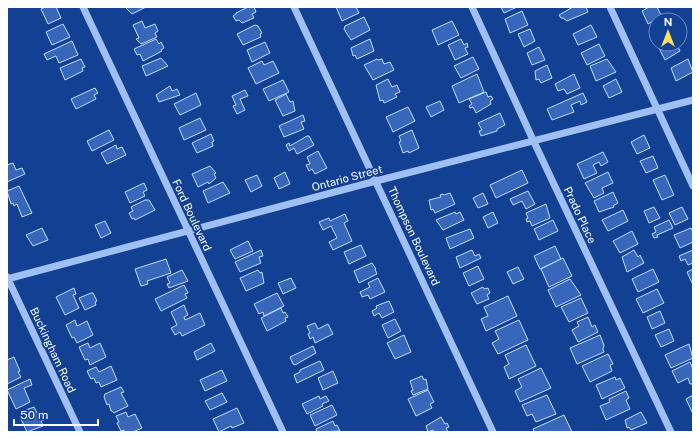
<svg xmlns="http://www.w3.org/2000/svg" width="700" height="439" font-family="'Public Sans',sans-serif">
	<rect width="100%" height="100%" fill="#124093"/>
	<g fill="#3667ba" stroke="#c8dcfd">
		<path d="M 45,7 L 56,7 L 61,18 L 48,24 L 41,9 Z"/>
		<path d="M 146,7 L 132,14 L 126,8 L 127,7 Z"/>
		<path d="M 248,7 L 254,7 L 256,12 L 252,14 L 254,18 L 242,23 L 239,20 L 236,21 L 233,16 L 236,14 L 236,13 Z"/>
		<path d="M 336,7 L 356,7 L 359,13 L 342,21 Z"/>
		<path d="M 501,7 L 517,7 L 504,13 Z"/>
		<path d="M 573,7 L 586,7 L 588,12 L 567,21 L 563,18 L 561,18 L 559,15 Z"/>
		<path d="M 649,7 L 657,7 L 662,17 L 648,24 L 642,11 Z"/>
		<path d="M 522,11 L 528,25 L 510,33 L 505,19 Z"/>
		<path d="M 364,17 L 370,30 L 351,40 L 344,29 L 345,26 Z"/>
		<path d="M 142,21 L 145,28 L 155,24 L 158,31 L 155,33 L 157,37 L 141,44 L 136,39 L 139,38 L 133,25 Z"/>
		<path d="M 452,21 L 459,35 L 438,45 L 432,30 Z"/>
		<path d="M 63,24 L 70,37 L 52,45 L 46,32 Z"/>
		<path d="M 255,25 L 258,26 L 262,33 L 260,34 L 261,37 L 243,45 L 237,34 Z"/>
		<path d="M 591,25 L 597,37 L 578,45 L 573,34 Z"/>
		<path d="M 656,27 L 656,39 L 651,29 Z"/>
		<path d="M 530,29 L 535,41 L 524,47 L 518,34 Z"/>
		<path d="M 156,39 L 159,44 L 161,42 L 164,48 L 161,50 L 162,51 L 143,61 L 140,54 L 137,55 L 134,49 Z"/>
		<path d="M 370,39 L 374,51 L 357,59 L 355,55 L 353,56 L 351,48 Z"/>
		<path d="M 461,39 L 464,45 L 467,43 L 468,47 L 465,48 L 468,54 L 455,60 L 448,45 Z"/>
		<path d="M 72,41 L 78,55 L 59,63 L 56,56 L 47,60 L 44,54 Z"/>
		<path d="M 265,42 L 270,53 L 252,62 L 247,50 Z"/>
		<path d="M 599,44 L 605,56 L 587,65 L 581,53 Z"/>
		<path d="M 667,44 L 677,45 L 680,51 L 665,60 L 659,48 Z"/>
		<path d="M 539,47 L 545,60 L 532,65 L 527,53 Z"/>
		<path d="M 473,57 L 479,69 L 461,78 L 454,66 Z"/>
		<path d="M 161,58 L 168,66 L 146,76 L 142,66 Z"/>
		<path d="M 81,59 L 85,67 L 82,68 L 83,71 L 65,80 L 60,68 Z"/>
		<path d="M 377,59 L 378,60 L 382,59 L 384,64 L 390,62 L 394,70 L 373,80 L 364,65 Z"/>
		<path d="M 607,59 L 616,72 L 596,81 L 590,66 Z"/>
		<path d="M 688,59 L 693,72 L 676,81 L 671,68 Z"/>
		<path d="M 262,61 L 264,65 L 273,61 L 279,73 L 256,84 L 248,68 Z"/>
		<path d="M 547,65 L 552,78 L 541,83 L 539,79 L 536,80 L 535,71 Z"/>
		<path d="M 477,74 L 484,92 L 459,103 L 452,86 Z"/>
		<path d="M 574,74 L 580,88 L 567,94 L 564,89 L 558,91 L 555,84 Z"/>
		<path d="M 388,79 L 392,87 L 397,85 L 400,92 L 395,94 L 397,97 L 384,103 L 383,100 L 380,101 L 376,85 Z"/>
		<path d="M 616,79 L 622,92 L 609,98 L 603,86 Z"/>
		<path d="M 283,80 L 289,92 L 269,101 L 263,89 Z"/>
		<path d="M 170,86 L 172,91 L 177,89 L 180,95 L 159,102 L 156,95 Z"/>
		<path d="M 95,88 L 98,93 L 94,95 L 96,99 L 76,109 L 71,99 Z"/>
		<path d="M 245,90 L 248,96 L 240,99 L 245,110 L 237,114 L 233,106 L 236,105 L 232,96 Z"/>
		<path d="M 486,92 L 488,97 L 491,96 L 493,99 L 490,101 L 491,104 L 476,113 L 473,107 L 470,108 L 469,106 L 472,104 L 469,99 Z"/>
		<path d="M 196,93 L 201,105 L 180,115 L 174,104 Z"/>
		<path d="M 583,93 L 587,102 L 581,105 L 580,101 L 571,105 L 574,112 L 552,120 L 547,109 Z"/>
		<path d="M 286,94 L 290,102 L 293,101 L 295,111 L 283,116 L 275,100 Z"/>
		<path d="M 440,101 L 444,110 L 431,117 L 426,107 Z"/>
		<path d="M 408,107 L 415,121 L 393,132 L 386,117 Z"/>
		<path d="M 500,113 L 505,125 L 497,129 L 497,131 L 481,136 L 479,131 L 482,130 L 478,123 Z"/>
		<path d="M 303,115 L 305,121 L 301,122 L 304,129 L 284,137 L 279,126 Z"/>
		<path d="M 200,118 L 206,130 L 184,140 L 179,128 Z"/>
		<path d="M 109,130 L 114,140 L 92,151 L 87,141 Z"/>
		<path d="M 412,130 L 419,148 L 409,153 L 408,151 L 403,153 L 399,142 L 401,141 L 399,136 Z"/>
		<path d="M 211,134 L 214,141 L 212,142 L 213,146 L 197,153 L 192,143 Z"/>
		<path d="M 644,135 L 650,148 L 637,154 L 631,142 Z"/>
		<path d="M 307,136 L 309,136 L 314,145 L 297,154 L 294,148 L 289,151 L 286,145 L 289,143 L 290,146 Z"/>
		<path d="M 116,145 L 117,149 L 122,147 L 126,155 L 107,164 L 101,153 Z"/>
		<path d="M 318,151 L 327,168 L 315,174 L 312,169 L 309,171 L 306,165 L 310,164 L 307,157 Z"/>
		<path d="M 603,152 L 608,162 L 601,166 L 599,162 L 593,165 L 597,173 L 584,179 L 577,164 Z"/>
		<path d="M 653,156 L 658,168 L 646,173 L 640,161 Z"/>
		<path d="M 13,163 L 16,170 L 22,168 L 25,174 L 7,182 L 7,165 Z"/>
		<path d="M 210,166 L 216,173 L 214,174 L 216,178 L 209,184 L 208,182 L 198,187 L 192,174 Z"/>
		<path d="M 522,170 L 528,183 L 496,198 L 490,185 Z"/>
		<path d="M 285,172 L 290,184 L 279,189 L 274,178 Z"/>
		<path d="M 608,172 L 613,183 L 602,188 L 604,193 L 594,198 L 585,183 Z"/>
		<path d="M 257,175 L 262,186 L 251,192 L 245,180 Z"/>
		<path d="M 665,175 L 674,195 L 662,200 L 653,180 Z"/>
		<path d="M 223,182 L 230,193 L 208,203 L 203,191 Z"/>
		<path d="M 144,183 L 147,190 L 143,192 L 145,196 L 130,203 L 125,192 Z"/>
		<path d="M 19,186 L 32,213 L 22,217 L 17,204 L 14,206 L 13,203 L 11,204 L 7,191 Z"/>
		<path d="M 528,191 L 535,204 L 526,209 L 522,201 L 513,205 L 510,199 Z"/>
		<path d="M 613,192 L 618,203 L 613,206 L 614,207 L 599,212 L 594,201 Z"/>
		<path d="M 450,193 L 455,204 L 435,213 L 433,209 L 431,210 L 429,200 L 441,197 L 440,195 L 443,194 L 444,195 Z"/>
		<path d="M 483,193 L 488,204 L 478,208 L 473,198 Z"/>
		<path d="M 145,200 L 149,200 L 155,210 L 135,220 L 134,218 L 132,219 L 129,213 L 133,211 L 131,207 Z"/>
		<path d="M 546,204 L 550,218 L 532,226 L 530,221 L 527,222 L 526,219 L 528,218 L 526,213 Z"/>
		<path d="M 654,207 L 660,218 L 649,223 L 644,211 Z"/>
		<path d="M 682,207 L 688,219 L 675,225 L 669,213 Z"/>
		<path d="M 623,210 L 628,221 L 608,231 L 602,220 Z"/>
		<path d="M 455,212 L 456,214 L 460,212 L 464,220 L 443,230 L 436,220 Z"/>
		<path d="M 493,212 L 498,223 L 488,228 L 483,217 Z"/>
		<path d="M 345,214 L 348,221 L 344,223 L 352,241 L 333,250 L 329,242 L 337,238 L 331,226 L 323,230 L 319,222 L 329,218 L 330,221 Z"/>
		<path d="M 553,220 L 558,231 L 539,240 L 534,229 Z"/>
		<path d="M 669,220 L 673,228 L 657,235 L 658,237 L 654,238 L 652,234 L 656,232 L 654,227 Z"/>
		<path d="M 105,221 L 111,233 L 101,238 L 95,225 Z"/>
		<path d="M 42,228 L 48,240 L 33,246 L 26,235 Z"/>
		<path d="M 691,228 L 693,232 L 693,242 L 680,248 L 674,235 Z"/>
		<path d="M 470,229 L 474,238 L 450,249 L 446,238 Z"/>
		<path d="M 632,231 L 638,244 L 620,253 L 613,241 Z"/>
		<path d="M 248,241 L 253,251 L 235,259 L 230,250 Z"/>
		<path d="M 361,245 L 366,256 L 349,264 L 344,252 Z"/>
		<path d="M 555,246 L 561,259 L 540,269 L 534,256 Z"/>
		<path d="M 261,250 L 263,256 L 259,257 L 261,263 L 240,272 L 235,262 Z"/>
		<path d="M 472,250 L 475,256 L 479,254 L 481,258 L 460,268 L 456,257 Z"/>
		<path d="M 634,250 L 638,257 L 640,255 L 644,263 L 627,272 L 622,257 Z"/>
		<path d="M 693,250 L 693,263 L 688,265 L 685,259 L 681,261 L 679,256 Z"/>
		<path d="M 563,258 L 572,276 L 549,287 L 541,269 Z"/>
		<path d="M 166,259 L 171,273 L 147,281 L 148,284 L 141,286 L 135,269 Z"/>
		<path d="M 372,263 L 376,269 L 375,269 L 377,274 L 359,283 L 354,271 Z"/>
		<path d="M 478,266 L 484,279 L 469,286 L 463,273 Z"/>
		<path d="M 518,267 L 524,279 L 513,284 L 507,272 Z"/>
		<path d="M 653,269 L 659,282 L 638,292 L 632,279 Z"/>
		<path d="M 693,269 L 693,285 L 687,272 Z"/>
		<path d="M 182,270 L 188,281 L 169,288 L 167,284 L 170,283 L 167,277 Z"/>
		<path d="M 258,270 L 260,273 L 262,272 L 264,283 L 246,291 L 240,278 Z"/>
		<path d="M 291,278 L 296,288 L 283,294 L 278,283 Z"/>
		<path d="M 378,278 L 385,292 L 370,299 L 368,295 L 362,297 L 360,292 L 370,287 L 368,283 Z"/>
		<path d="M 570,279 L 581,295 L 556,307 L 548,290 Z"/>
		<path d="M 184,285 L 188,293 L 185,294 L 187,298 L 161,311 L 155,299 Z"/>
		<path d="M 483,287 L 484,289 L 488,288 L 490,293 L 487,295 L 489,299 L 477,304 L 471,293 Z"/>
		<path d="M 74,288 L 76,294 L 73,295 L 79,308 L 65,315 L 56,297 Z"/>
		<path d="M 657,289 L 664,303 L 643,313 L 636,299 Z"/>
		<path d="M 91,293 L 93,293 L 97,301 L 95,302 L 96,305 L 85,310 L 79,298 Z"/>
		<path d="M 277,293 L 284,306 L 264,316 L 263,312 L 259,314 L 254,304 Z"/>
		<path d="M 508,296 L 517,316 L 486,331 L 481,319 L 488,316 L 484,307 Z"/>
		<path d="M 581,298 L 588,313 L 569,322 L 561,307 Z"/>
		<path d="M 389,301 L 394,312 L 382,318 L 379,313 L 374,316 L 372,311 L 377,308 L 376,306 Z"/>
		<path d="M 184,305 L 188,315 L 184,317 L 185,320 L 200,313 L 205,325 L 182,336 L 180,332 L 175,335 L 171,328 L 177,325 L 171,312 Z"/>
		<path d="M 281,308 L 283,313 L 285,312 L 288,317 L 285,318 L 286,321 L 267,331 L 261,318 Z"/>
		<path d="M 660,311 L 665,323 L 652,329 L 647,317 Z"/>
		<path d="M 588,317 L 592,327 L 595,325 L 598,332 L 578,342 L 572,330 L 579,326 L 577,322 Z"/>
		<path d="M 395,319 L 401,331 L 388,338 L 382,325 Z"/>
		<path d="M 75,320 L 77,326 L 87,321 L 93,335 L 77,343 L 74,337 L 72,338 L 66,325 Z"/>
		<path d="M 519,320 L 528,340 L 498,354 L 492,343 L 499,339 L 495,331 Z"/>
		<path d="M 315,323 L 318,329 L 328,324 L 333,334 L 315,343 L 313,337 L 310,339 L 308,334 L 310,333 L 307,326 Z"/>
		<path d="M 669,329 L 674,341 L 661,347 L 655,335 Z"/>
		<path d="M 404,335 L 411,352 L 395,359 L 387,343 Z"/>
		<path d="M 600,335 L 604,345 L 603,349 L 604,352 L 577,364 L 570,348 Z"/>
		<path d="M 88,343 L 90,348 L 100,343 L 106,357 L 90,365 L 88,359 L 85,360 L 79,347 Z"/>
		<path d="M 211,343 L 215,351 L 197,360 L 194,352 Z"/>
		<path d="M 689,344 L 693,358 L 671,368 L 665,355 Z"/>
		<path d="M 526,345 L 536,366 L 509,379 L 504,367 L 509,364 L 505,355 Z"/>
		<path d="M 313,346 L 316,353 L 295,365 L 293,364 L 290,357 Z"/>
		<path d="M 608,354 L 613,364 L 610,365 L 612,371 L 590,382 L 582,366 Z"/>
		<path d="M 14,357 L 20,371 L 18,372 L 21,377 L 7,384 L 7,360 Z"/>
		<path d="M 320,361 L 324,370 L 297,383 L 294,375 L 300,372 L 300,370 Z"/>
		<path d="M 690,362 L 693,369 L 693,384 L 690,384 L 688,378 L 678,383 L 672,371 Z"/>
		<path d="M 111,366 L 117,380 L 101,387 L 99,382 L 96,383 L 94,378 L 91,379 L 87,371 L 96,367 L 99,372 Z"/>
		<path d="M 541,368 L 551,388 L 520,402 L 515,391 L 522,387 L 518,379 Z"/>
		<path d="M 222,370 L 227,381 L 205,391 L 200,380 Z"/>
		<path d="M 333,371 L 338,383 L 323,390 L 318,378 Z"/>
		<path d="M 422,376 L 424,380 L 426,379 L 428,389 L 413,395 L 411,391 L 413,390 L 410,381 Z"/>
		<path d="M 615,377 L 616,380 L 620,378 L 625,388 L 602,399 L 596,385 Z"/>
		<path d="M 30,379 L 32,385 L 24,388 L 30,402 L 16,409 L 7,390 Z"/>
		<path d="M 121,387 L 124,392 L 121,393 L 128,406 L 114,413 L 112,411 L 111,411 L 109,404 L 107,405 L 104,397 L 105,394 Z"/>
		<path d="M 428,390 L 434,402 L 430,404 L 432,408 L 416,416 L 408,399 Z"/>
		<path d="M 626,391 L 629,398 L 626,400 L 630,409 L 606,420 L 600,406 L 610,402 L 609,399 Z"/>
		<path d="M 222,393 L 227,402 L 210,410 L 205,401 Z"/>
		<path d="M 547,395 L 556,414 L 536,422 L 532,414 L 527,416 L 522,405 Z"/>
		<path d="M 693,395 L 693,412 L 692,412 L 686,399 Z"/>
		<path d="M 319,396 L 320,399 L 326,396 L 329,401 L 322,404 L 323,406 L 307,414 L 302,404 Z"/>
		<path d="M 332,405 L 337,415 L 315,426 L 310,415 Z"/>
		<path d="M 34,407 L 37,413 L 40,412 L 44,420 L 41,421 L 43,426 L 27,432 L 21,419 L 29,416 L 26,410 Z"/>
		<path d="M 237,408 L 244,423 L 232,428 L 231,426 L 219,432 L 213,419 Z"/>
		<path d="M 126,412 L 128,417 L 135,414 L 142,428 L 133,432 L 125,432 L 124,430 L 121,431 L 117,423 L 119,422 L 116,416 Z"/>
		<path d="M 641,412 L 647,423 L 631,430 L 629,427 L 627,428 L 625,420 Z"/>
		<path d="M 564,415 L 572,432 L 534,432 L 533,429 Z"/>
		<path d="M 441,417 L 445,424 L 447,423 L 449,427 L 446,428 L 448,432 L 434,432 L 433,430 L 428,432 L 426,426 Z"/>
		<path d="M 333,421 L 335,426 L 337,425 L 340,431 L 317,432 L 316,429 Z"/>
	</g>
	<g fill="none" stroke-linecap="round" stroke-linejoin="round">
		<g stroke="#a0bff2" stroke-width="7">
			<path d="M 83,7 L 283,432"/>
			<path d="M 294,7 L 493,432"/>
			<path d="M 472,7 L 534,142 L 671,432"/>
			<path d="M 610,7 L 693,186"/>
			<path d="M 7,277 L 80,432"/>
			<path d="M 7,279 L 376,181 L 693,100"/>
		</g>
	</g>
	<g text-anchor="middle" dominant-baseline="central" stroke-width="4" stroke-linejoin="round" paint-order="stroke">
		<g font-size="11" fill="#fff" stroke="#124093">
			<text transform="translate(347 178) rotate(-15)">Ontario Street</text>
			<text transform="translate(192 215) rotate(65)">Ford Boulevard</text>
			<text transform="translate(580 215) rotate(65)">Prado Place</text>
			<text transform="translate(414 236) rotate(65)">Thompson Boulevard</text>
			<text transform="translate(53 350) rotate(65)">Buckingham Road</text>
		</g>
	</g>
	<rect width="700" height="439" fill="none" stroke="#ffffff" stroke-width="16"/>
	<g transform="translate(668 32)"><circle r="19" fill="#124093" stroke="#718cbe"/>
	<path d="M0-3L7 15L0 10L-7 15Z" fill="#ffde62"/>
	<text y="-6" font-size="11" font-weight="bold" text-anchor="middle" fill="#ffffff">N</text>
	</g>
	<path d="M14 419v6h84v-6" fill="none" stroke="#ffffff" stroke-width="2"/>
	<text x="20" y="419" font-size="12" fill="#ffffff" stroke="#124093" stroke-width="3" paint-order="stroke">50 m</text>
</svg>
